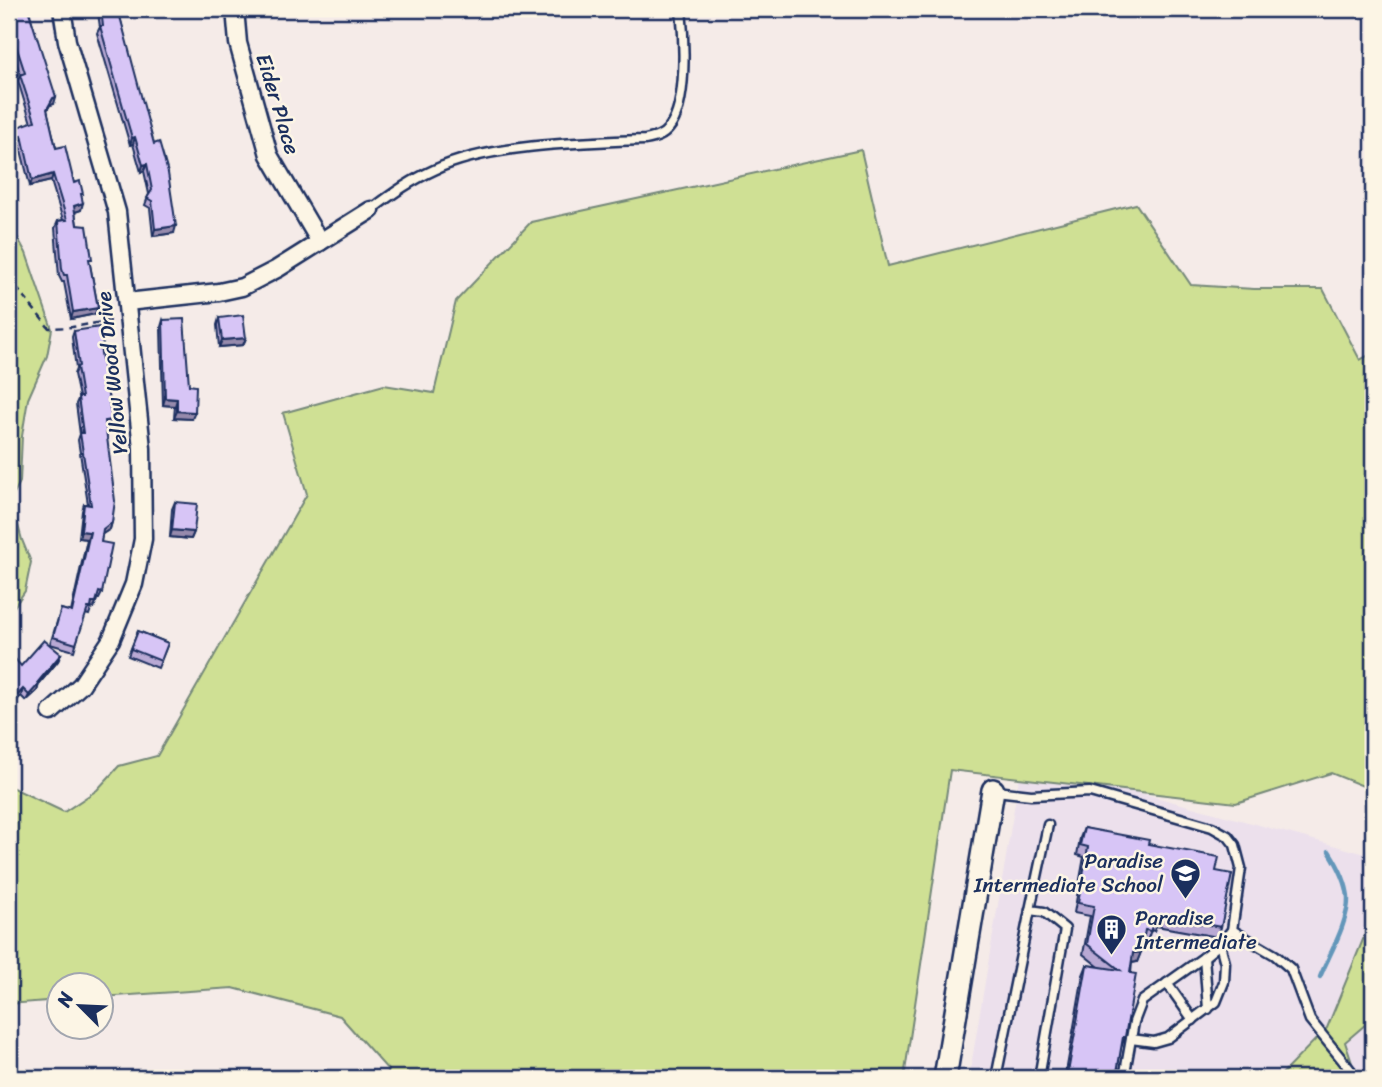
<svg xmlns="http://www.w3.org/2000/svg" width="1382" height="1087" font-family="Sriracha,sans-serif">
	<rect width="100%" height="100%" fill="#f5ebe8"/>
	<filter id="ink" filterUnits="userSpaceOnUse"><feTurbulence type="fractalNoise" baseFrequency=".0143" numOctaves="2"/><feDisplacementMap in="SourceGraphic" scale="14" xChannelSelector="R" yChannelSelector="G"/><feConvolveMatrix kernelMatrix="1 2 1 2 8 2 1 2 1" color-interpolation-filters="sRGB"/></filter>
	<g filter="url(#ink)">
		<path fill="#ece0ec" d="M 1022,761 L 1373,856 L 1373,943 L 1346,1041 L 1373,1018 L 1373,1078 L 1357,1078 L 1345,1043 L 1303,1078 L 969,1078 Z"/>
		<g fill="#cfe094" stroke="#758879" stroke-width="2">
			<path d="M 861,150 L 888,266 L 1136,204 L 1191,285 L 1254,289 L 1323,289 L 1360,360 L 1373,353 L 1373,790 L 1331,773 L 1236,803 L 950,770 L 904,1078 L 383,1078 L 389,1071 L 340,1016 L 233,988 L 102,997 L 102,986 L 60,986 L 59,1000 L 9,1004 L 9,786 L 64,812 L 97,790 L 119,766 L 157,756 L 307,494 L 283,413 L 384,385 L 434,393 L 456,301 L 531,222 Z"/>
			<path d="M 9,222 L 26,253 L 52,329 L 47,356 L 28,399 L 22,436 L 20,482 L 11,499 L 22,540 L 31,562 L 25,591 L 9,614 Z"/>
			<path d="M 1373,915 L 1373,1018 L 1345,1042 L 1357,1078 L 1278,1078 L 1327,1028 Z"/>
		</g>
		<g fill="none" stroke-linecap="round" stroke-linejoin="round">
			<path stroke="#6497ba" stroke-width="4.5" d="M 1320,977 C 1329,955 1349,921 1348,898 C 1347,881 1338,865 1329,851"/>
			<defs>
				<g id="lane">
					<path d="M 371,210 C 390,195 412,180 434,170 C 488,144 585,142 645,140 C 655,138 663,136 669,128 C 688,105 684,37 681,9"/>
					<path d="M 996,791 L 1031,795 L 1090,792 L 1212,827 L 1228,836 L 1235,845 L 1241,868 L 1232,930 L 1222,942 L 1204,957 L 1142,1001 L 1134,1022 L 1124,1078"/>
					<path d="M 1232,930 L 1275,955 L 1291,969 L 1310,1020 L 1357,1078"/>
					<path d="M 1204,957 L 1208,1009"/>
					<path d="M 1167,983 L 1193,1020"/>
					<path d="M 1131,1039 L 1154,1042 L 1168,1038 L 1216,1002 L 1224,982 L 1225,963 L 1220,944"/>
					<path d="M 996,1078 L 1030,910"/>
					<path d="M 1039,1078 L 1065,929 L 1044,912 L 1030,910 L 1048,825"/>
				</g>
				<g id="street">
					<path d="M 235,9 L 238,43 L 269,155 L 320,242"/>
					<path d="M 127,302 L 219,292 L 242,287 L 277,269 L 371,210"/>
					<path d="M 51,712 L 81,685 L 111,640 L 134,584 L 143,539 L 142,448 L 117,212 L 67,41 L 62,9"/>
				</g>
				<path id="secondary" d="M 945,1078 L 993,790"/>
			</defs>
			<use href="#lane" stroke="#1b2f5e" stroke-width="13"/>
			<use href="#street" stroke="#1b2f5e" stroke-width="21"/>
			<use href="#secondary" stroke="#1b2f5e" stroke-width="26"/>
			<g stroke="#1b2f5e" stroke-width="2.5" stroke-dasharray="7 5" stroke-linecap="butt">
				<path d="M 9,253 C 21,277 19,309 9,333"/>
				<path d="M 16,287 L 49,328 L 72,327 L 115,320"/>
			</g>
			<use href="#lane" stroke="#fcf5e5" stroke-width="8"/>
			<use href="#street" stroke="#fcf5e5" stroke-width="16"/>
			<use href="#secondary" stroke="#fcf5e5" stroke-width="21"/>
		</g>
		<g fill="#b9a9d4" stroke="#1b2f5e" stroke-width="2">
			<path d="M 9,9 L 31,14 L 30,14 L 54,104 L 50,105 L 47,110 L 56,148 L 82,198 L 81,210 L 75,212 L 77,225 L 90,265 L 98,308 L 95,314 L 71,319 L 64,282 L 62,282 L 59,276 L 55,228 L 58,221 L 63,220 L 51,181 L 30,186 L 19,142 L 9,146 L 9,130 L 31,123 L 18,81 L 20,74 L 9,39 Z"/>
			<path d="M 93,9 L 118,9 L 174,233 L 153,236 L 150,208 L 145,205 L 149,194 L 144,171 L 141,172 L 133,144 L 130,145 L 97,33 L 100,27 L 98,13 L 93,13 Z"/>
			<path d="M 219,318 L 246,338 L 243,345 L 219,347 L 217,325 Z"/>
			<path d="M 163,320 L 192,419 L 174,418 L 175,406 L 163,405 L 161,327 Z"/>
			<path d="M 74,331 L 101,352 L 112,420 L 109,427 L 105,427 L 112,522 L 110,529 L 102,534 L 101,542 L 102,593 L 99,599 L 97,599 L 94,608 L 91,609 L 89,615 L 85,614 L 74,651 L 50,644 L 61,609 L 71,612 L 87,539 L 79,538 L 82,511 L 84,504 L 88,504 L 78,440 L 80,434 L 76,404 L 79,397 L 74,374 L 76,369 L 72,337 Z"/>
			<path d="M 175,502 L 194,532 L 191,539 L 170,537 L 172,509 Z"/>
			<path d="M 138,631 L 168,643 L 158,668 L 128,656 Z"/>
			<path d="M 61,654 L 58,661 L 39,684 L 37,691 L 26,701 L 21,696 L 9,708 L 9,666 L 21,666 Z"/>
			<path d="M 1084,828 L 1148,844 L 1216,871 L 1221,927 L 1218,937 L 1156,926 L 1154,931 L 1151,930 L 1147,941 L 1143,940 L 1141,952 L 1137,962 L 1132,963 L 1125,1037 L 1121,1048 L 1116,1078 L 1065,1078 L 1083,975 L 1087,965 L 1099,967 L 1083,954 L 1090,916 L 1074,913 L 1084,857 L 1077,855 L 1080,838 Z"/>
		</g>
		<g fill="#968aac" stroke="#1b2f5e" stroke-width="2">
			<path d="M 95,9 L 99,9 L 98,13 L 93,13 Z"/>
			<path d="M 56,97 L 54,104 L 50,105 L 44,115 L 53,98 Z"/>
			<path d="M 22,135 L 19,142 L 9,146 L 9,140 Z"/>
			<path d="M 135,137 L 133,144 L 130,145 L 132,138 Z"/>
			<path d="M 147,164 L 144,171 L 141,172 L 143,165 Z"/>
			<path d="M 53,174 L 51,181 L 30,186 L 32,180 Z"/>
			<path d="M 83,203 L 81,210 L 72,213 L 74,206 Z"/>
			<path d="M 176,226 L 174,233 L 153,236 L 155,229 Z"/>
			<path d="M 98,308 L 95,314 L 71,319 L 73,312 Z"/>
			<path d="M 246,338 L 243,345 L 219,347 L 222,340 Z"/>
			<path d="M 165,398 L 177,399 L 175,406 L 163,405 Z"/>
			<path d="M 177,411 L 195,412 L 192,419 L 174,418 Z"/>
			<path d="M 112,420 L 109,427 L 102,428 L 105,421 Z"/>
			<path d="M 112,522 L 110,529 L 101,535 L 103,529 Z"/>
			<path d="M 172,530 L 194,532 L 191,539 L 170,537 Z"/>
			<path d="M 81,531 L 90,532 L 87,539 L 79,538 Z"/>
			<path d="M 92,602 L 96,602 L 94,608 L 90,609 Z"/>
			<path d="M 61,654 L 58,661 L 38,685 L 39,684 L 37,691 L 26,701 L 29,695 L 38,682 Z"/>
			<path d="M 23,689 L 21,696 L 9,708 L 12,701 Z"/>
			<path d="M 1141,952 L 1137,962 L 1130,963 L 1133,953 Z"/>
		</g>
		<g fill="#d7c5f6" stroke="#1b2f5e" stroke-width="2">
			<path d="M 9,9 L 28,9 L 56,97 L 53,98 L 47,109 L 56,148 L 65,146 L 74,183 L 80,181 L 83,194 L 81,194 L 83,203 L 74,206 L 77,225 L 87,226 L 92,259 L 89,259 L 98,308 L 73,312 L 67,275 L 64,275 L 62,269 L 58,221 L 67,220 L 53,174 L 32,180 L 22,135 L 9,140 L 9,130 L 35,121 L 20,75 L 25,73 L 9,24 Z"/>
			<path d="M 101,9 L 118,9 L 154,144 L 159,142 L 168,173 L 176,226 L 155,229 L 152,201 L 147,198 L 152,190 L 147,164 L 143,165 L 135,137 L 132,138 L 100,26 L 103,26 Z"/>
			<path d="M 243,315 L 246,338 L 222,340 L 219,318 Z"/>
			<path d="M 184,319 L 189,385 L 196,386 L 195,412 L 177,411 L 177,399 L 165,398 L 163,320 Z"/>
			<path d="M 100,327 L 103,347 L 100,347 L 112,420 L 105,421 L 115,501 L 112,522 L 103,529 L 101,542 L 112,544 L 102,593 L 99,592 L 96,602 L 92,602 L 91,608 L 88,608 L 76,644 L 53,637 L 61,609 L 72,612 L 90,532 L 81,531 L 84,504 L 91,505 L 80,433 L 83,433 L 78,397 L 82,397 L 77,367 L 79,366 L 74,331 Z"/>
			<path d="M 175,502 L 197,504 L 194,532 L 172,530 Z"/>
			<path d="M 138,631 L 168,643 L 161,661 L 131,649 Z"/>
			<path d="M 44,640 L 61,654 L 38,682 L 39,684 L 29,695 L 23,689 L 12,701 L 9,698 L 9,666 L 15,659 L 21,666 Z"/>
			<path d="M 1084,828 L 1149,840 L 1148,844 L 1219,857 L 1216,871 L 1232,874 L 1221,927 L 1159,916 L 1158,920 L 1152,919 L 1151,931 L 1145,930 L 1141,952 L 1133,953 L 1130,973 L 1136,974 L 1125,1037 L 1123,1037 L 1116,1078 L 1067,1078 L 1087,965 L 1120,970 L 1087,944 L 1094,906 L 1078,903 L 1088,847 L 1080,845 Z"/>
		</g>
	</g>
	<defs>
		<symbol id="school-pin" viewBox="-11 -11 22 30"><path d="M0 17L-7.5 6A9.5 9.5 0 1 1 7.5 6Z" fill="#1b2f5e" stroke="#fcf5e5"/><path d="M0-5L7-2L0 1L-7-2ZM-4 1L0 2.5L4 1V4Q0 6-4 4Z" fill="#fff"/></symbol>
		<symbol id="building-pin" viewBox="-11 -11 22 30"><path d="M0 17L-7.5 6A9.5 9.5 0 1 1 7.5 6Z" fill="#1b2f5e" stroke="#fcf5e5"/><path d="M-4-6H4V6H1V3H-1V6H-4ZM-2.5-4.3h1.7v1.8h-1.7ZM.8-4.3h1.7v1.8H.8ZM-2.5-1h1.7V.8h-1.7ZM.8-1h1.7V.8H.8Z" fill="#fff"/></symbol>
	</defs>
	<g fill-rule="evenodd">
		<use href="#school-pin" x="1168" y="856" width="35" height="47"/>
		<use href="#building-pin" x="1094" y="912" width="35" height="47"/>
	</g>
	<g text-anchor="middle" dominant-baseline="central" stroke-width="5" stroke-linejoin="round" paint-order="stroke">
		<g font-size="21" fill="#1b2f5e" stroke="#fcf5e5">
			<text transform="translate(278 104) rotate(73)">Eider Place</text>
			<text transform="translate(112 373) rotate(-96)">Yellow Wood Drive</text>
		</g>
		<g font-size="21" fill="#1b2f5e" stroke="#fcf5e5" text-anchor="end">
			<text x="1163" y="861">Paradise<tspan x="1163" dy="24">Intermediate School</tspan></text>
			<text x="1135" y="918" text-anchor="start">Paradise<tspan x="1135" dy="24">Intermediate</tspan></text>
		</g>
	</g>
	<rect width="1382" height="1087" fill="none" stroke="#fcf5e5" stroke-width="35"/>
	<rect x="18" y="18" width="1347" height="1052" fill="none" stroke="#1b2f5e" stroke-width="2.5" filter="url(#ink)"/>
	<g transform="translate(80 1006) rotate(294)"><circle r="33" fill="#fcf5e5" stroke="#a2a6af" stroke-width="2"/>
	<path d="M0-5L12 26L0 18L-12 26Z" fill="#1b2f5e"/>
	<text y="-10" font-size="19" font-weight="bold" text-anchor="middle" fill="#1b2f5e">N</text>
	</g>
</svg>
